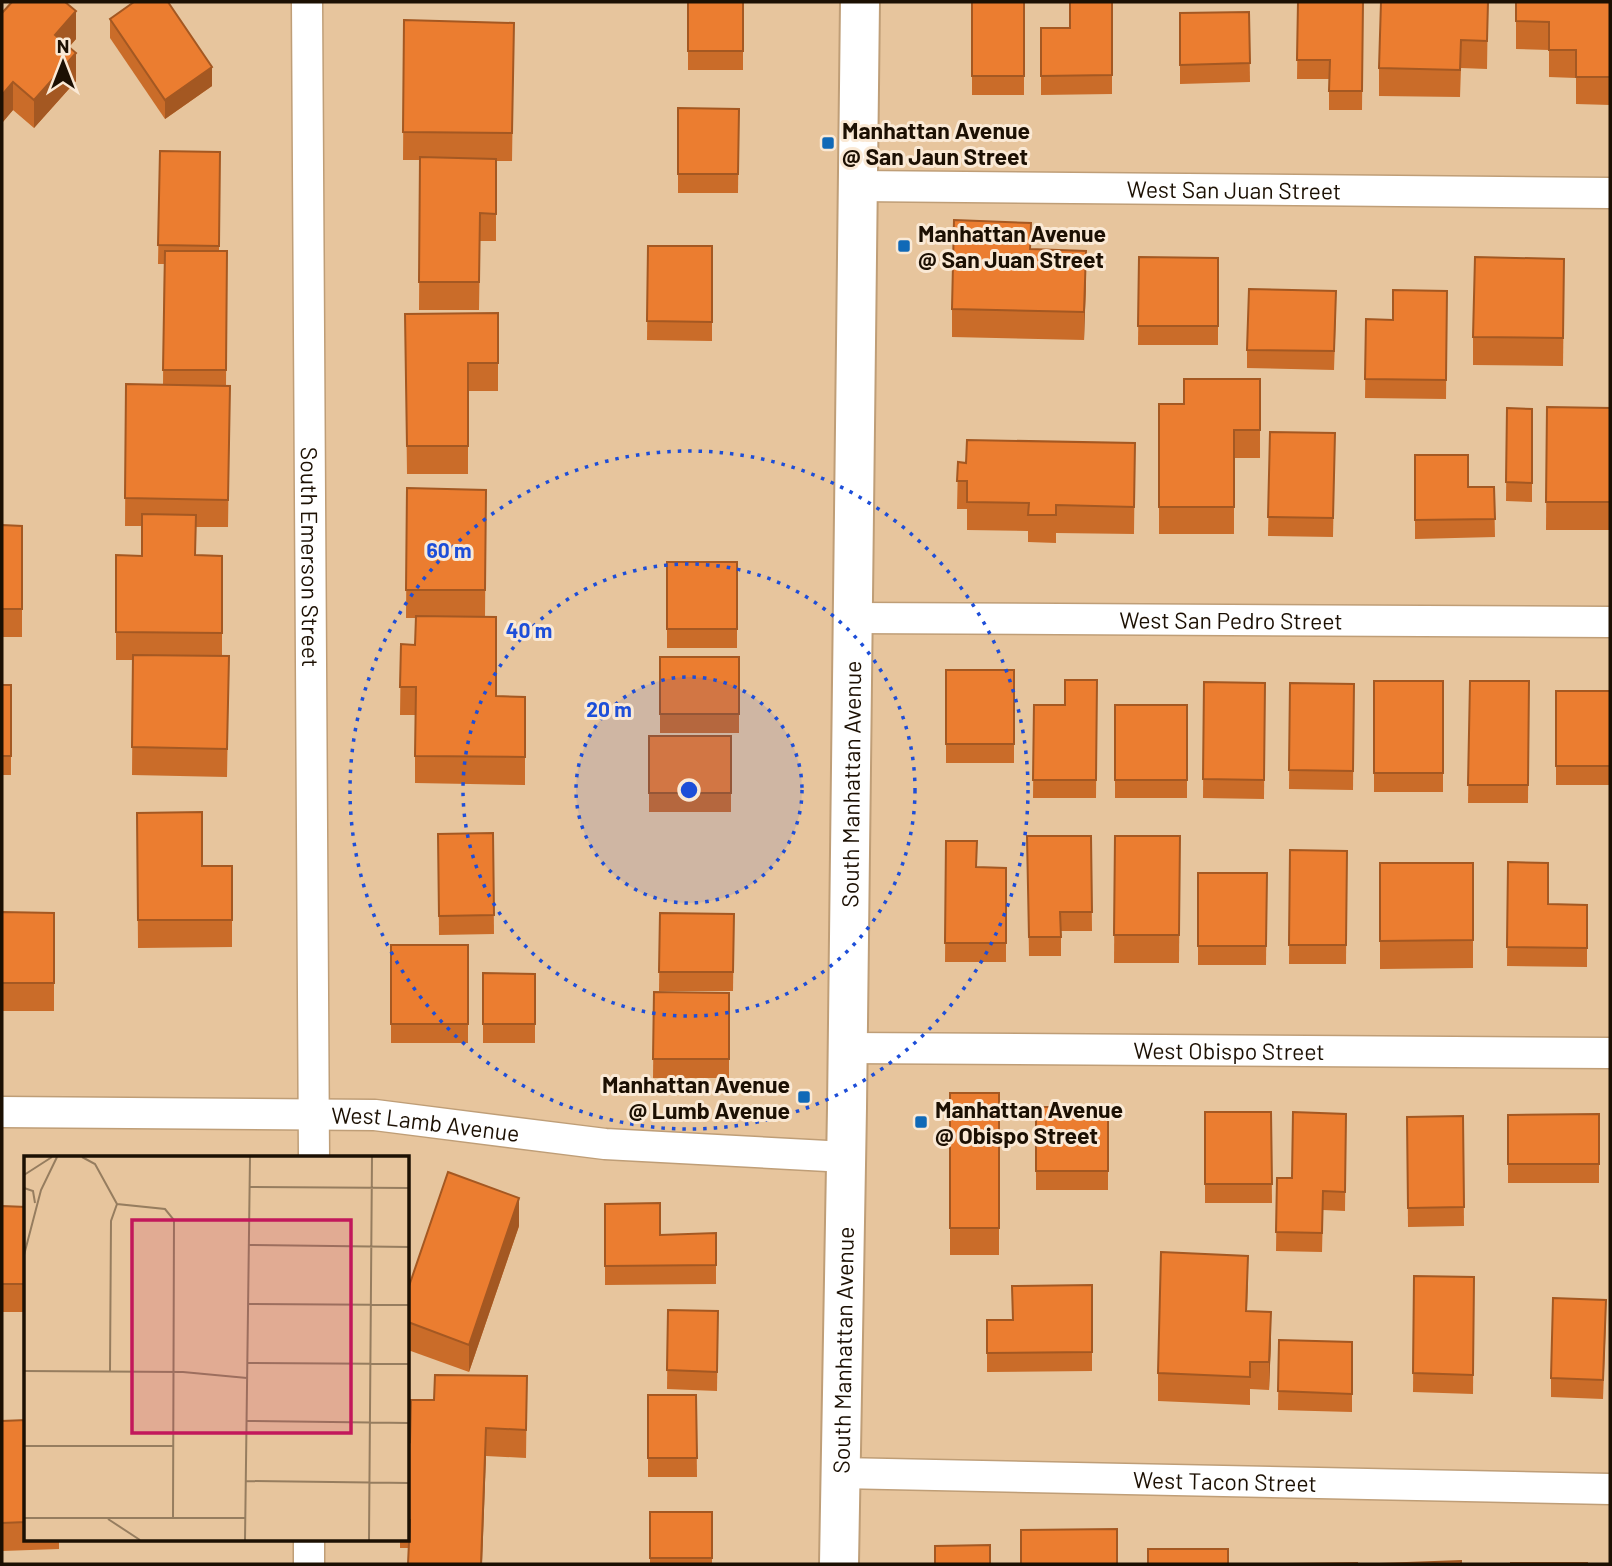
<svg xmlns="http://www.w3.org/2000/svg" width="1612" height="1566" font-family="Barlow,sans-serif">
	<rect width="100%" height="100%" fill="#e7c59d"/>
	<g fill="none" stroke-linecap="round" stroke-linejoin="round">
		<defs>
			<g id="street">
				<path id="s1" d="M 307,2 L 314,1158"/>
				<path id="s2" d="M 858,186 L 1610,193"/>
				<path id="s3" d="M 853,618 L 1610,622"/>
				<path id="s4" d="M 847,1048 L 1610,1053"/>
				<path id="s5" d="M 2,1112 L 375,1115 L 605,1144 L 846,1157"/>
				<path id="s6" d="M 840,1473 L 1610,1489"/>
				<path d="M 309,1564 L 309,1540"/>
			</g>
			<g id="secondary">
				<path id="s7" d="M 839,1564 L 847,1108 L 860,2"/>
			</g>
		</defs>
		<use href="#street" stroke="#bf9e77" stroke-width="33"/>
		<use href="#secondary" stroke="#bf9e77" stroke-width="42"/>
		<use href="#street" stroke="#fff" stroke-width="30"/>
		<use href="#secondary" stroke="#fff" stroke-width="38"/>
	</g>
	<g fill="#ca6c29">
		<rect x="688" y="2" width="55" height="68"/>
		<rect x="972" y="2" width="52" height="93"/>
		<path d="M 1112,2 L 1112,94 L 1041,95 L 1041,28 L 1070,28 Z"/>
		<path d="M 1298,2 L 1363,2 L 1362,110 L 1329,110 L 1329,79 L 1297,79 Z"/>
		<path d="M 1488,2 L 1487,69 L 1461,68 L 1460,97 L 1379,96 L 1379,68 Z"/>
		<path d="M 1516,2 L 1610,2 L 1610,105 L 1576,104 L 1576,78 L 1549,77 L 1549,50 L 1516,49 Z"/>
		<path d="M 1249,12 L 1250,82 L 1180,84 L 1180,13 Z"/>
		<path d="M 2,13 L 76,39 L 69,47 L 76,81 L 34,128 L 13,110 L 2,123 Z"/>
		<path d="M 110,19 L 212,86 L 165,119 L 110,38 Z"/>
		<path d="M 404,20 L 514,23 L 512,161 L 496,161 L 496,241 L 480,241 L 479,310 L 419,310 L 420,160 L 403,160 Z"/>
		<path d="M 678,108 L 739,109 L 738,193 L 678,193 Z"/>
		<path d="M 160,151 L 220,152 L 219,251 L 227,251 L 226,386 L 230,386 L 228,527 L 196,527 L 196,555 L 222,556 L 222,656 L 229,656 L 227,777 L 132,775 L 133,660 L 116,660 L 116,555 L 142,556 L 142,526 L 125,526 L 126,384 L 163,385 L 164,264 L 158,264 Z"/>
		<path d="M 648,246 L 712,246 L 712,341 L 647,340 Z"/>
		<path d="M 1139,257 L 1218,258 L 1218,345 L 1138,345 Z"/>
		<path d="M 1086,278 L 1084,340 L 952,337 L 952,309 Z"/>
		<path d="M 1564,286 L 1563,366 L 1473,365 L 1473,337 Z"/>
		<path d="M 1447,291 L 1446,399 L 1365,398 L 1366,319 L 1393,320 Z"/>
		<path d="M 1336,310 L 1334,370 L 1247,368 L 1247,350 Z"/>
		<path d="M 498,313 L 498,391 L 468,391 L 468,474 L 407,474 L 405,314 Z"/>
		<path d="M 1260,379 L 1260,458 L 1234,458 L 1234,534 L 1159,534 L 1159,404 L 1184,404 Z"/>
		<path d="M 1547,407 L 1610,408 L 1610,530 L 1546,530 Z"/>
		<path d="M 1507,408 L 1532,409 L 1532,502 L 1506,501 Z"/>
		<path d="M 1270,432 L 1335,433 L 1333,537 L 1268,536 Z"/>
		<path d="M 1135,443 L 1134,534 L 1056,533 L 1056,543 L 1028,542 L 1028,531 L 967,530 L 967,509 L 957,509 L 958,462 L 966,463 Z"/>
		<path d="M 1415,455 L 1468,487 L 1494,487 L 1495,537 L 1415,539 Z"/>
		<path d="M 407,488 L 486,490 L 485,617 L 496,696 L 525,697 L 525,785 L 415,783 L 415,715 L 400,715 L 401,644 L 415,645 L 416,618 L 406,618 Z"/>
		<path d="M 2,525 L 22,526 L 22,637 L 2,637 Z"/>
		<rect x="667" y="562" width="70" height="86"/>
		<rect x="660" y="657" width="79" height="76"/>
		<rect x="946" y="670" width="68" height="93"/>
		<path d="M 1097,680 L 1096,798 L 1033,798 L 1034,705 L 1065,705 Z"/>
		<rect x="1374" y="681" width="69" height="111"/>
		<path d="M 1470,681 L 1529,681 L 1528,803 L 1468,803 Z"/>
		<path d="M 1204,682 L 1265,683 L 1264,799 L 1203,798 Z"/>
		<path d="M 1290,683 L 1354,684 L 1353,790 L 1289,789 Z"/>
		<rect x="2" y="685" width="9" height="90"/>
		<rect x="1556" y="691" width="54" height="94"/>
		<rect x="1115" y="705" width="72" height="93"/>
		<rect x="649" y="736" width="82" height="76"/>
		<path d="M 137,813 L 202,866 L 232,866 L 232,947 L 138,948 Z"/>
		<path d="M 493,833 L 494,934 L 439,935 L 438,834 Z"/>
		<path d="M 1027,836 L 1091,836 L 1092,931 L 1061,931 L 1061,956 L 1029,956 Z"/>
		<path d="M 1115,836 L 1180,836 L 1179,963 L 1114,963 Z"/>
		<path d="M 946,841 L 977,867 L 1006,868 L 1006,962 L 945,962 Z"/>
		<path d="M 1290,850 L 1347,851 L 1346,964 L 1289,964 Z"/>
		<path d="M 1508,862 L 1548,904 L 1587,905 L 1587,967 L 1507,966 Z"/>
		<path d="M 1380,863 L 1473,863 L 1473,968 L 1380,969 Z"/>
		<path d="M 1198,873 L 1267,873 L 1266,965 L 1198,965 Z"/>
		<path d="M 2,912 L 54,913 L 54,1011 L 2,1011 Z"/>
		<path d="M 660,913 L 734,914 L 733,991 L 659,991 Z"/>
		<rect x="391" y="945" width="77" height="98"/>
		<path d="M 483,973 L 535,974 L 535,1043 L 483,1043 Z"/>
		<path d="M 654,992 L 729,993 L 729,1078 L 653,1078 Z"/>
		<rect x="950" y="1093" width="49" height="162"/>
		<rect x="1036" y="1107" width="72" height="83"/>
		<path d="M 1205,1112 L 1271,1112 L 1272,1203 L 1205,1203 Z"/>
		<path d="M 1346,1114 L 1345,1211 L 1323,1210 L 1322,1252 L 1276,1251 L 1277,1178 L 1292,1178 Z"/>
		<path d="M 1599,1114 L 1599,1183 L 1508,1183 L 1508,1115 Z"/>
		<path d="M 1463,1116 L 1464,1226 L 1408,1227 L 1407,1117 Z"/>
		<path d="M 605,1204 L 660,1235 L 716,1233 L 716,1284 L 605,1285 Z"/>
		<path d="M 2,1206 L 26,1207 L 26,1312 L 2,1312 Z"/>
		<path d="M 519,1226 L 469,1372 L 408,1350 L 408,1289 Z"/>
		<path d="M 1414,1276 L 1474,1277 L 1473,1394 L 1413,1392 Z"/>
		<path d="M 1248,1284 L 1247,1311 L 1271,1340 L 1269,1390 L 1250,1389 L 1250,1405 L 1158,1401 L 1158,1373 Z"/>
		<path d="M 1092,1285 L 1092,1371 L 987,1372 L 987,1320 L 1013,1320 Z"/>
		<path d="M 668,1310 L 718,1311 L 717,1391 L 667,1389 Z"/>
		<path d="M 1606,1319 L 1603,1399 L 1551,1397 L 1551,1378 Z"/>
		<path d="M 1279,1340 L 1352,1342 L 1352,1412 L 1278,1410 Z"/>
		<path d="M 527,1376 L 526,1458 L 486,1456 L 409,1548 L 400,1548 L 400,1540 L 408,1540 L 408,1441 L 410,1442 L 434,1400 Z"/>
		<path d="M 648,1395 L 696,1395 L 697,1477 L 648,1477 Z"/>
		<path d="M 26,1420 L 26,1540 L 59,1540 L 59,1549 L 2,1551 L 2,1421 Z"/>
		<rect x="650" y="1512" width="62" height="52"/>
	</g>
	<g fill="#a45822">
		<path d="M 76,11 L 76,39 L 55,63 L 55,35 Z"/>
		<path d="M 76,53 L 76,81 L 34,128 L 34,100 Z"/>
		<path d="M 212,67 L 212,86 L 165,119 L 165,100 Z"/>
		<path d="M 13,82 L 13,110 L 2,123 L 2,95 Z"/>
		<path d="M 1086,251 L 1086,278 L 1084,340 L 1084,312 Z"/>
		<path d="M 519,1198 L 519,1226 L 469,1372 L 469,1345 Z"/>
		<path d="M 1271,1312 L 1271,1340 L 1269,1390 L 1269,1362 Z"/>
		<path d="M 486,1428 L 486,1456 L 482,1564 L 481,1564 Z"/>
	</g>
	<g fill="#eb7d30" stroke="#a45822" stroke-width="2">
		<path d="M 12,2 L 65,2 L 76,11 L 55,35 L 76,53 L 34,100 L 13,82 L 2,95 L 2,13 Z"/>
		<path d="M 134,2 L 168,2 L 212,67 L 165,100 L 110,19 Z"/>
		<rect x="688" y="2" width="55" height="49"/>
		<rect x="972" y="2" width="52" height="74"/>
		<path d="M 1070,2 L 1112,2 L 1112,75 L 1041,76 L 1041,28 L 1070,28 Z"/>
		<path d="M 1298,2 L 1363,2 L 1362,91 L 1329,91 L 1330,60 L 1297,60 Z"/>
		<path d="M 1381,2 L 1488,2 L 1487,41 L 1461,40 L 1460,70 L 1379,68 Z"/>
		<path d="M 1516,2 L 1610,2 L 1610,77 L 1576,77 L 1576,50 L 1549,50 L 1549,22 L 1516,21 Z"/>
		<path d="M 1249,12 L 1250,63 L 1180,65 L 1180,13 Z"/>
		<path d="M 404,20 L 514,23 L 512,133 L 403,132 Z"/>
		<path d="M 678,108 L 739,109 L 738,174 L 678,174 Z"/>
		<path d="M 160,151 L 220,152 L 219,246 L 158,245 Z"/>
		<path d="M 420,157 L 496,159 L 496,214 L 480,213 L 479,282 L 419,282 Z"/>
		<path d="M 954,220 L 1031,223 L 1030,249 L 1086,251 L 1084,312 L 952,309 Z"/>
		<path d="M 648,246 L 712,246 L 712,322 L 647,321 Z"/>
		<path d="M 165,251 L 227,251 L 226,370 L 163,370 Z"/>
		<path d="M 1139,257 L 1218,258 L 1218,326 L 1138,326 Z"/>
		<path d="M 1475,257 L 1564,259 L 1563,338 L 1473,337 Z"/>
		<path d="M 1249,289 L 1336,291 L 1334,351 L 1247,350 Z"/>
		<path d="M 1393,290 L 1447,291 L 1446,380 L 1365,379 L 1366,319 L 1393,320 Z"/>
		<path d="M 498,313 L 498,363 L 468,363 L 468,446 L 407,446 L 405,314 Z"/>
		<path d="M 1184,379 L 1260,379 L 1260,430 L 1234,430 L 1234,507 L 1159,507 L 1159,404 L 1184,404 Z"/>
		<path d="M 126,384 L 230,386 L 228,500 L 125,498 Z"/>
		<path d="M 1547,407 L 1610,408 L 1610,502 L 1546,502 Z"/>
		<path d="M 1507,408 L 1532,409 L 1532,483 L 1506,482 Z"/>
		<path d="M 1270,432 L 1335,433 L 1333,518 L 1268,517 Z"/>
		<path d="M 967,440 L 1135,443 L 1134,507 L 1056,505 L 1056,515 L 1028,515 L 1029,503 L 967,502 L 967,481 L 957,481 L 958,462 L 966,463 Z"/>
		<path d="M 1415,455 L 1468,455 L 1468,487 L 1494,487 L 1495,519 L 1415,520 Z"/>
		<path d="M 407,488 L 486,490 L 485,590 L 406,590 Z"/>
		<path d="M 142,514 L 196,515 L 195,555 L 222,556 L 222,633 L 116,632 L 116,555 L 142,556 Z"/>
		<path d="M 2,525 L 22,526 L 22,609 L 2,609 Z"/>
		<rect x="667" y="562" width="70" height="67"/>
		<path d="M 416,616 L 496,617 L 496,696 L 525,697 L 525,757 L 415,756 L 416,687 L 400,687 L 401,644 L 415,645 Z"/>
		<path d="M 133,655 L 229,656 L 227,749 L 132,747 Z"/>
		<rect x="660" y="657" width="79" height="57"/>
		<rect x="946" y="670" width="68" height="74"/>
		<path d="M 1065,680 L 1097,680 L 1096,780 L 1033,780 L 1034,705 L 1065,705 Z"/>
		<rect x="1374" y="681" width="69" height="92"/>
		<path d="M 1470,681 L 1529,681 L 1528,785 L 1468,785 Z"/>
		<path d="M 1204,682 L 1265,683 L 1264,780 L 1203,779 Z"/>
		<path d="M 1290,683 L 1354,684 L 1353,771 L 1289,770 Z"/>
		<rect x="2" y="685" width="9" height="71"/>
		<rect x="1556" y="691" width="54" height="75"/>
		<rect x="1115" y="705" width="72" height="75"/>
		<rect x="649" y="736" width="82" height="57"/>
		<path d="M 202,812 L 202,866 L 232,866 L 232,920 L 138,920 L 137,813 Z"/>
		<path d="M 493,833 L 494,915 L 439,916 L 438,834 Z"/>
		<path d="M 1027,836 L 1091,836 L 1092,912 L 1060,912 L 1061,937 L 1029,937 Z"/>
		<path d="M 1115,836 L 1180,836 L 1179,935 L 1114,935 Z"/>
		<path d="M 946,841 L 977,841 L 976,867 L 1006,868 L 1006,943 L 945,943 Z"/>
		<path d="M 1290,850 L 1347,851 L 1346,945 L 1289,945 Z"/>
		<path d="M 1508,862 L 1548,863 L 1548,904 L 1587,905 L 1587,948 L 1507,947 Z"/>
		<path d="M 1380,863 L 1473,863 L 1473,940 L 1380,941 Z"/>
		<path d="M 1198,873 L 1267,873 L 1266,946 L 1198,946 Z"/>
		<path d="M 2,912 L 54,913 L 54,983 L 2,983 Z"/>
		<path d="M 660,913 L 734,914 L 733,972 L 659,972 Z"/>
		<rect x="391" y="945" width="77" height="79"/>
		<path d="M 483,973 L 535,974 L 535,1024 L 483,1024 Z"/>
		<path d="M 654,992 L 729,993 L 729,1059 L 653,1059 Z"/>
		<rect x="950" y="1093" width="49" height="135"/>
		<rect x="1036" y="1107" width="72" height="64"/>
		<path d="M 1205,1112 L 1271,1112 L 1272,1184 L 1205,1184 Z"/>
		<path d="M 1293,1112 L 1346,1114 L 1345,1192 L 1323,1191 L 1322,1233 L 1276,1232 L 1277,1178 L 1292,1178 Z"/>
		<path d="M 1599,1114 L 1599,1164 L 1508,1164 L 1508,1115 Z"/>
		<path d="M 1463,1116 L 1464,1207 L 1408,1208 L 1407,1117 Z"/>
		<path d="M 448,1172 L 519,1198 L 469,1345 L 408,1322 L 408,1289 Z"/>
		<path d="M 660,1203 L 660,1235 L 716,1233 L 716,1265 L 605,1266 L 605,1204 Z"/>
		<path d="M 2,1206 L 26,1207 L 26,1284 L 2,1284 Z"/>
		<path d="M 1161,1252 L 1248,1256 L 1246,1311 L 1271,1312 L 1269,1362 L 1250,1362 L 1250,1377 L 1158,1373 Z"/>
		<path d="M 1414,1276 L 1474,1277 L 1473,1375 L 1413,1373 Z"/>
		<path d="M 1092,1285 L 1092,1352 L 987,1353 L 987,1320 L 1013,1320 L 1012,1286 Z"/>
		<path d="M 1553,1298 L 1606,1300 L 1603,1380 L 1551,1378 Z"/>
		<path d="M 668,1310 L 718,1311 L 717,1372 L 667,1370 Z"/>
		<path d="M 1279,1340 L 1352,1342 L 1352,1394 L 1278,1391 Z"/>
		<path d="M 435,1375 L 527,1376 L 526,1430 L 486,1428 L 481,1564 L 408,1564 L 410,1520 L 408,1520 L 408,1441 L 410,1442 L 411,1400 L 434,1400 Z"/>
		<path d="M 648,1395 L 696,1395 L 697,1458 L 648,1458 Z"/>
		<path d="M 26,1420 L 26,1522 L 2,1523 L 2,1421 Z"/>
		<rect x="650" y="1512" width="62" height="46"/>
		<path d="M 1117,1529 L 1117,1564 L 1021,1564 L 1021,1530 Z"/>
		<path d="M 990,1545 L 990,1564 L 935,1564 L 935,1546 Z"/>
		<rect x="1148" y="1549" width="80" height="15"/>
		<path d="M 1461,1561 L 1461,1564 L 1379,1564 Z"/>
		<path d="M 1357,1563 L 1357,1564 L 1286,1564 Z"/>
		<rect x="1511" y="1563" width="76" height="1"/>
	</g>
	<circle cx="689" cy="790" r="113" fill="#1d4ed8" fill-opacity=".12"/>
	<g fill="none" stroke="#1d4ed8" stroke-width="3.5" stroke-dasharray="3.5 7">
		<circle cx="689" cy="790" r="113"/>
		<circle cx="689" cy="790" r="226"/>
		<circle cx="689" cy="790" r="339"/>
	</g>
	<g fill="#1069b7" stroke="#fae9d5" stroke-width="2.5">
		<rect x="821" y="136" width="14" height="14" rx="3.5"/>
		<rect x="897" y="239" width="14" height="14" rx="3.5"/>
		<rect x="797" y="1090" width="14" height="14" rx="3.5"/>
		<rect x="914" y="1115" width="14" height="14" rx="3.5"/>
	</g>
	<g text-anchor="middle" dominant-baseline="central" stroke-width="6" stroke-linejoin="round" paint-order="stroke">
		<g font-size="23" font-weight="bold" fill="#1c1003" stroke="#fae9d5" text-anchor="start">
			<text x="842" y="130">Manhattan Avenue<tspan x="842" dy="26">@ San Jaun Street</tspan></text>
			<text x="918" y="233">Manhattan Avenue<tspan x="918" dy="26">@ San Juan Street</tspan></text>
			<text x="790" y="1084" text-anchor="end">Manhattan Avenue<tspan x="790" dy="26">@ Lumb Avenue</tspan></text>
			<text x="935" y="1109">Manhattan Avenue<tspan x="935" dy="26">@ Obispo Street</tspan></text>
		</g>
		<g font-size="23" fill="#1c1003" stroke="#fae9d5">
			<text stroke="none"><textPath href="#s2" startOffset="376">West San Juan Street</textPath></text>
			<text stroke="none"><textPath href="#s1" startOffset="555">South Emerson Street</textPath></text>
			<text stroke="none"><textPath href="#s3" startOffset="378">West San Pedro Street</textPath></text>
			<text stroke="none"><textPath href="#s7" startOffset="780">South Manhattan Avenue</textPath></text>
			<text stroke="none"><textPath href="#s4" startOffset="382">West Obispo Street</textPath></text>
			<text stroke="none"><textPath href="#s5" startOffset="424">West Lamb Avenue</textPath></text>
			<text stroke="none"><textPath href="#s7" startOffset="214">South Manhattan Avenue</textPath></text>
			<text stroke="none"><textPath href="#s6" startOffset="385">West Tacon Street</textPath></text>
		</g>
	</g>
	<g transform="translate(24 1156)">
		<rect width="385" height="385" fill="#e7c59d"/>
		<path fill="none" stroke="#967d5f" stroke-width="2" d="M 58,1 L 71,8 L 93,48 L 141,53 L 150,64 L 149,363M 0,19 L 28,1M 225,31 L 385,32M 0,32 L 9,35 L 11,47M 225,89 L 385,91M 0,99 L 17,34 L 33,1M 224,148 L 385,149M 223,207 L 385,208M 0,215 L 159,216 L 223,222M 86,215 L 87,65 L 93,48M 222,265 L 385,267M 0,290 L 150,290M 221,325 L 385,327M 0,362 L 221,362M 84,363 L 116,384M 221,384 L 226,1M 345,384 L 348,1"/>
		<path fill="#c2185b" fill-opacity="0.15" stroke="#c2185b" stroke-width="3.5" d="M 108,64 L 327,64 L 327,277 L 108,277 Z"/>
		<rect width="385" height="385" fill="none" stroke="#1c1003" stroke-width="3.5"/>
	</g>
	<circle cx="689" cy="790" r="10" fill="#1d4ed8" stroke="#fae9d5" stroke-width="3.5"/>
	<g font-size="21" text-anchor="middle" font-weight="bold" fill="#1d4ed8" stroke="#fae9d5" stroke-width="6" stroke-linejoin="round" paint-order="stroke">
		<text x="449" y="558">60 m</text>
		<text x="529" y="638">40 m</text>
		<text x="609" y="717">20 m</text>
	</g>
	<rect width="1612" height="1566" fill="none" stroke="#1c1003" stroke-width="7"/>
	<g transform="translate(63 63)" stroke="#fae9d5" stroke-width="5" paint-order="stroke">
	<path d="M0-5L12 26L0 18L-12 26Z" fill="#1c1003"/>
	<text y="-10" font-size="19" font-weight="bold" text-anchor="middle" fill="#1c1003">N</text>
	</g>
</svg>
